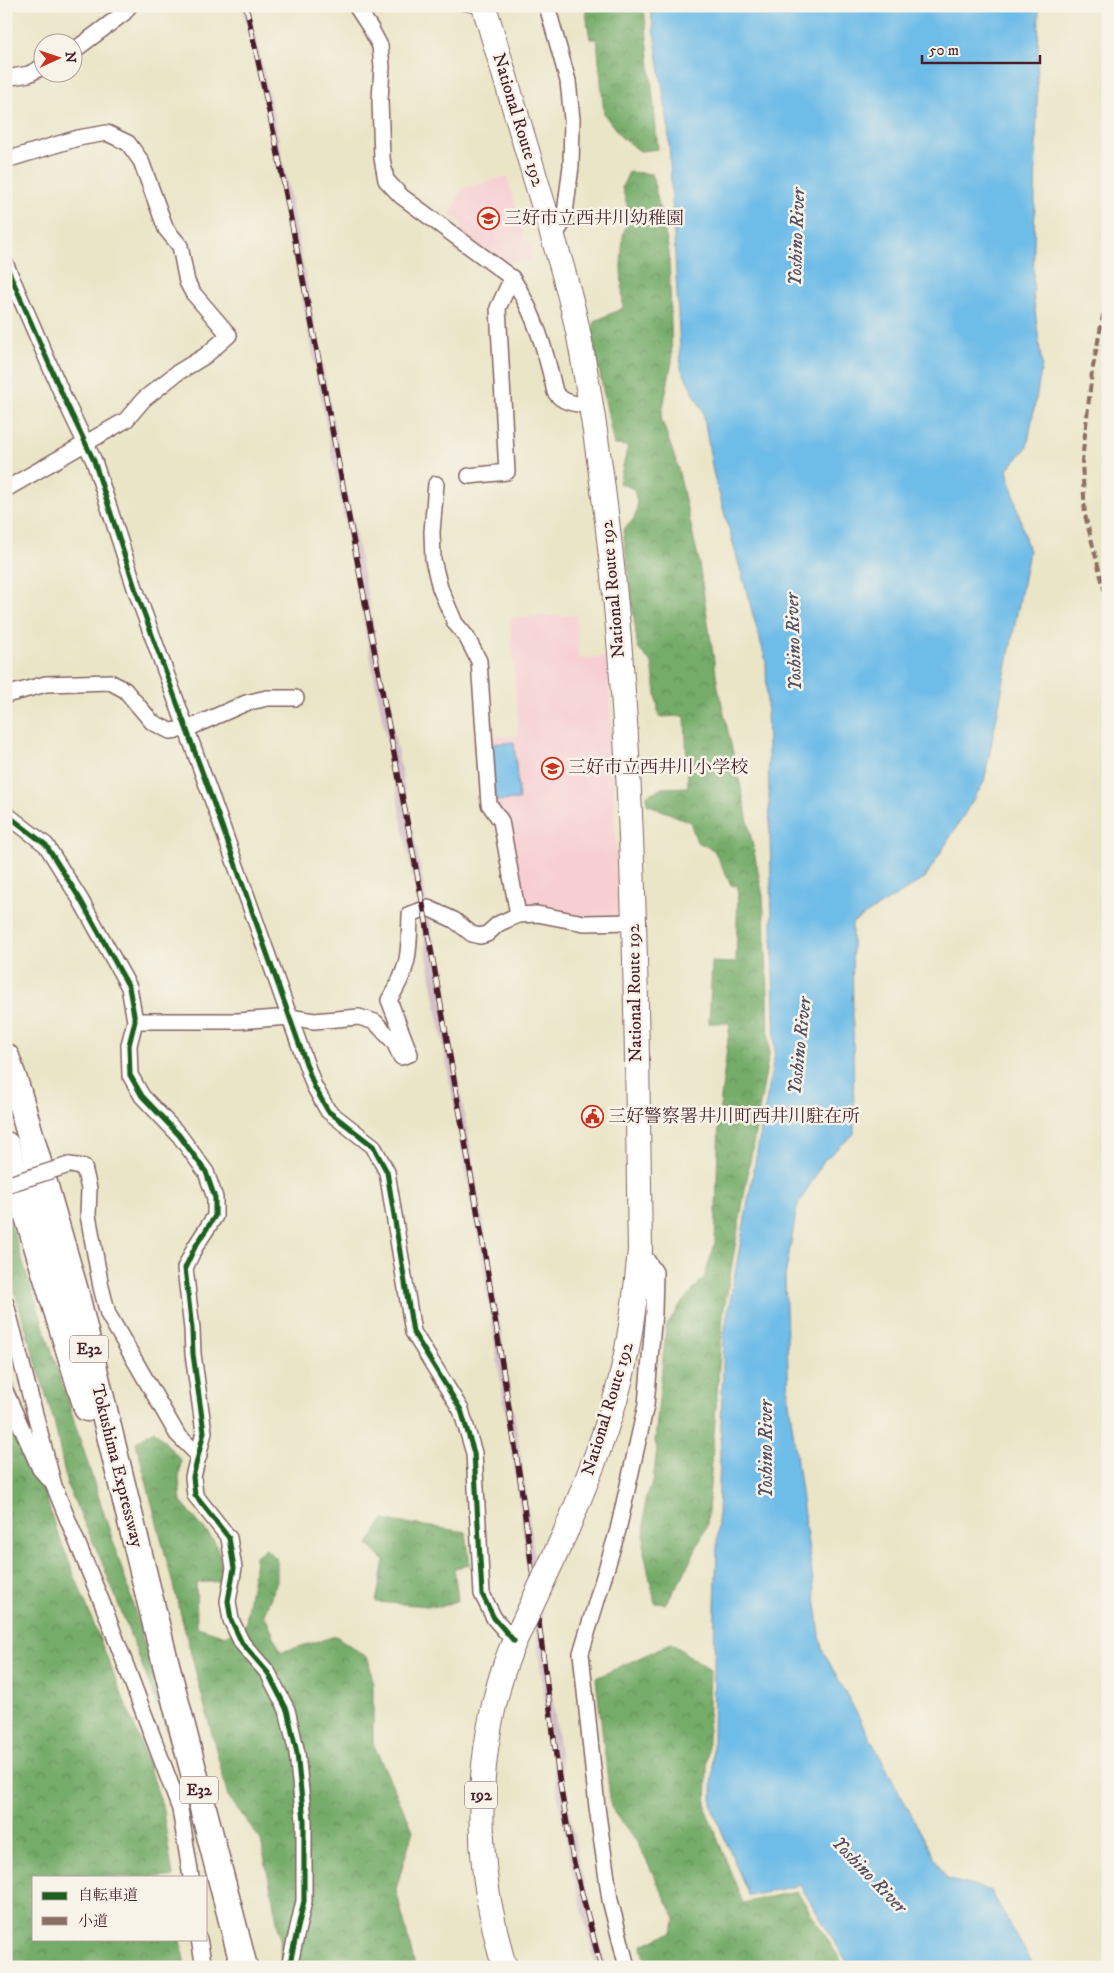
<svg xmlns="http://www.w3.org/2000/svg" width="1114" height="1973" font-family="'IM FELL DW Pica','Noto Serif JP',serif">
	<defs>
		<pattern id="forest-crowns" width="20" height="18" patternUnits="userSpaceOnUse" patternTransform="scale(1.25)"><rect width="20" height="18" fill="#75ac69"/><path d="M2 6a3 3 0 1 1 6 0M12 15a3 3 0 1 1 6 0" fill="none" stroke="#628b57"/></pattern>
	</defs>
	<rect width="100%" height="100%" fill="#f7f3e8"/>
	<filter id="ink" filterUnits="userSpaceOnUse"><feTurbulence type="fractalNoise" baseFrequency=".02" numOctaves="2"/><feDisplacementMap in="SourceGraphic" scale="10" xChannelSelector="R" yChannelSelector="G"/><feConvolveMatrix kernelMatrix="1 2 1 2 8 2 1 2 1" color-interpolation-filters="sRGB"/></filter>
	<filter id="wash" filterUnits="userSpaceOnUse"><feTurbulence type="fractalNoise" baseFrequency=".0096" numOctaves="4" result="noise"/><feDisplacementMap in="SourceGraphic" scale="20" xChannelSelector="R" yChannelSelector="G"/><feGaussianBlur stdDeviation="1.12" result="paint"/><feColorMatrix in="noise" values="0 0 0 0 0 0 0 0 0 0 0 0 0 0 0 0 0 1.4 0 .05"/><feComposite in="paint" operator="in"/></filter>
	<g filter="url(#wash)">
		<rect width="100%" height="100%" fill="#ebe5c8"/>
		<g fill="#f7cfd3">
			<path d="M 507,176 L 524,237 L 532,247 L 532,262 L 497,262 L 459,230 L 463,224 L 450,214 L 462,189 Z"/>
			<path d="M 576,615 L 578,658 L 608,657 L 619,915 L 580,916 L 521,906 L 493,799 L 488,737 L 519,735 L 510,618 Z"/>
		</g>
		<path fill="#d2bdc7" d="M 242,6 L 249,6 L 279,140 L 428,908 L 488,1247 L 525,1484 L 563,1778 L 578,1857 L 606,1967 L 596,1967 L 570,1860 L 555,1780 L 517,1486 L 480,1249 L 419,911 L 314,362 L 272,141 Z"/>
		<g fill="url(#forest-crowns)" stroke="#60664a">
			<path d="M 585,6 L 644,6 L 658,149 L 640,151 L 621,137 L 604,114 L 597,39 L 590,39 Z"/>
			<path d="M 629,172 L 652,174 L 669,251 L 672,361 L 661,418 L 677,464 L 698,557 L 718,687 L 743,797 L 763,896 L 768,992 L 769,1054 L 723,1315 L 707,1525 L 682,1578 L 665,1604 L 655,1603 L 644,1552 L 645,1500 L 653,1481 L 657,1449 L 655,1441 L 666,1327 L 680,1305 L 704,1278 L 715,1244 L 719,1115 L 730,1023 L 709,1023 L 712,962 L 736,963 L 738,886 L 731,885 L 714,850 L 697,842 L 690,822 L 647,804 L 647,795 L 662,788 L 688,787 L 685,716 L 659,717 L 652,663 L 638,649 L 623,530 C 639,516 639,509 634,489 L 619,483 L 628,446 L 614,445 L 592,334 L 595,321 L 623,308 L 621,266 L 623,236 L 629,212 L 622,187 Z"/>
			<path d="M 6,1210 L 129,1591 L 176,1753 L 102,1562 L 67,1485 L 55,1425 L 15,1293 L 6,1242 Z"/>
			<path d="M 6,1356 L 54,1524 L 139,1738 L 162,1805 L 173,1877 L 34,1877 L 34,1939 L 181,1939 L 185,1967 L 6,1967 Z"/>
			<path d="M 154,1430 L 181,1460 L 179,1479 L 181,1502 L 215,1542 L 219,1554 L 223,1581 L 196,1583 L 197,1627 L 226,1636 L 246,1624 C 247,1601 254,1579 255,1556 L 266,1549 L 277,1560 L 277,1582 L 264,1614 L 281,1652 L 336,1636 L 368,1658 L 373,1681 L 373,1743 L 413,1830 L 396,1889 L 415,1967 L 281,1967 L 280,1936 L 261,1840 L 228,1796 L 136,1442 Z"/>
			<path d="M 383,1520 L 466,1532 L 470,1565 L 454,1568 L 458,1600 L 441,1607 L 376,1602 L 384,1561 L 368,1545 Z"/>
			<path d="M 671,1643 L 710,1670 L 706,1810 L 743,1903 L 797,1891 L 845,1967 L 646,1967 L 642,1945 L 672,1932 L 676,1919 L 638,1844 L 611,1807 L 596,1678 Z"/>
		</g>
		<g fill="#6ebce8" stroke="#5c6e8a">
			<path d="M 650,6 L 1039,6 L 1033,294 L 1042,366 L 1027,447 L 1007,470 L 1029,552 L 984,782 L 925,878 L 852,923 L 854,1134 L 824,1160 L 797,1207 L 785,1277 L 789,1402 L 822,1649 L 946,1879 L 991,1891 L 1034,1967 L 850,1967 L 800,1885 L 749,1896 L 712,1808 L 715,1608 L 724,1334 L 775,1053 L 766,661 L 713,472 L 703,411 L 681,368 L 668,124 Z"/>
			<path d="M 514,742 L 519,800 L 495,801 L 491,744 Z"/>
		</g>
	</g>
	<g filter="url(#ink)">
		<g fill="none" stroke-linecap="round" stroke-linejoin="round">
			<defs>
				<path id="service" d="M 463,6 L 473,8 L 481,7"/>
				<g id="minor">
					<path d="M 356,6 L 371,29 L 380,46 L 382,67 L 380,100 L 382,158 L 386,180 L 401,196 L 512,278 C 535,313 546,352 555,392 C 563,404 578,404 591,406"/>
					<path d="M 547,6 L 568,81 L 572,119 L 571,166 L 564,221 L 553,238"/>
					<path d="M 72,52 L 124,13 L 129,6"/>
					<path d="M 6,78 L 29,74 L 42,67"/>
					<path d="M 6,160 L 78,138 L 107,133 L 128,143 L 141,161 L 166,229 L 180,246 L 187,282 L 193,293 L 229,335 L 205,356 L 177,373 L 144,399 L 126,420 L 6,489"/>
					<path d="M 6,265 L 63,396 L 94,461 L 136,591 L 219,818 L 314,1086 L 328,1111 L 373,1146 L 387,1172 L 413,1332 L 461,1410 L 474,1453 L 482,1594 L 494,1618 L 514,1641"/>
					<path d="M 469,476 L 507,472 L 498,308 L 512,278"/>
					<path d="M 436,484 L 432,532 L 433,560 L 440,588 L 455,623 L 466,636 L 479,661 L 489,804 L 501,821 L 518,915"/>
					<path d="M 6,695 L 46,684 L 110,682 L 125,690 L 152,722 L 170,731 L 187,729 L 246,703 L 267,698 L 296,698"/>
					<path d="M 6,814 L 46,845 L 80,899 L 129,987 L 135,1021 L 129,1045 L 130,1075 L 142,1096 L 179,1135 L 206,1172 L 215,1198 L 215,1216 L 195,1247 L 185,1268 L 192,1329 L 193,1354 L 204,1432 L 193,1477 L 195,1495 L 229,1538 L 234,1568 L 228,1601 L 231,1620 L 242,1643 L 268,1673 L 287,1710 L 297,1753 L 304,1820 L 304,1901 L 289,1967"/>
					<path d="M 135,1021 L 238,1021 L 289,1017 L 314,1021 L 359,1017 L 375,1022 L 394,1042 L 401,1057 L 410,1054 L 389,1000 C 410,967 409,953 410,914 L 428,908 L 454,920 L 472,934 L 480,936 L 487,934 L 498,924 L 518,915 L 537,914 L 584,923 L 633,922"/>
					<path d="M 69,1165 L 84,1167 L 89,1189 L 88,1215 L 101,1287 L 108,1314 L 177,1434 L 199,1456"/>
					<path d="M 6,1304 L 54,1486 L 103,1605 L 180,1809 L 191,1877"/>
					<path d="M 6,1393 L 40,1469 L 49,1479"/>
					<path d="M 199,1939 L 204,1967"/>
					<path d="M 627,1967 L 610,1900 L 597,1807 L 581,1653 L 618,1530 L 646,1405 L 654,1312 L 655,1272 L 640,1250"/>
				</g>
				<g id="trunk">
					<path d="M 484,6 C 503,69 522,132 540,194 C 556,247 573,299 582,353 C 636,649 635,951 640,1250 C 636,1293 631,1336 621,1378 C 608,1430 587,1480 567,1529"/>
					<path d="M 505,1967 C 500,1955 498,1942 495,1930 C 477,1855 477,1780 494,1705 C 500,1678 509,1650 522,1626"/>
				</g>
				<g id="motorway">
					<path d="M 6,1057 L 17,1089 L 75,1291 L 161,1645 L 244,1967"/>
					<path d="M 6,1145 L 87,1408"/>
				</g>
			</defs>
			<use href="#service" stroke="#826462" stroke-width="10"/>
			<use href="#minor" stroke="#826462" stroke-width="18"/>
			<use href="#trunk" stroke="#826462" stroke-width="26"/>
			<use href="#motorway" stroke="#826462" stroke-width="29"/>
			<use href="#service" stroke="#fff" stroke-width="8"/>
			<use href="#minor" stroke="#fff" stroke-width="15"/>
			<use href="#trunk" stroke="#fff" stroke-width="24"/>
			<use href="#motorway" stroke="#fff" stroke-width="26"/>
			<defs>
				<path id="rail" d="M 246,6 L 275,139 L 319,361 L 424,910 L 484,1249 L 521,1485 L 559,1778 L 573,1859 L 601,1967"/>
			</defs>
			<use href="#rail" stroke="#4a1f2b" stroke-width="5.5"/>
			<use href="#rail" stroke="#f7f3e8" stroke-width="4" stroke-dasharray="11" stroke-linecap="butt"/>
			<defs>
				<path id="minor-bridge" d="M 6,1185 L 69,1165"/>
				<path id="trunk-bridge" d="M 522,1626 L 567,1529"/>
			</defs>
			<use href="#minor-bridge" stroke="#826462" stroke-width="18" stroke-linecap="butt"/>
			<use href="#trunk-bridge" stroke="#826462" stroke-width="26" stroke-linecap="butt"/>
			<use href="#minor-bridge" stroke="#fff" stroke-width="15"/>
			<use href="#trunk-bridge" stroke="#fff" stroke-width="24"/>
			<path stroke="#8d6e63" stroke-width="4" stroke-dasharray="8 4" stroke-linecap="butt" d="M 1108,290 L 1092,372 L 1082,461 L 1085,515 L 1108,604"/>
			<defs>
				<g id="cycleway">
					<path d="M 6,265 L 63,396 L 94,461 L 136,591 L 219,818 L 314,1086 L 328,1111 L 373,1146 L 387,1172 L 413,1332 L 461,1410 L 474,1453 L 482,1594 L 494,1618 L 514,1641"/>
					<path d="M 6,814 L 46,845 L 80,899 L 129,987 L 135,1021 L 129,1045 L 130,1075 L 142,1096 L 179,1135 L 206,1172 L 215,1198 L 215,1216 L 195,1247 L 185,1268 L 192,1329 L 193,1354 L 204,1432 L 193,1477 L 195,1495 L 229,1538 L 234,1568 L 228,1601 L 231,1620 L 242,1643 L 268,1673 L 287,1710 L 297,1753 L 304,1820 L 304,1901 L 289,1967"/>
				</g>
			</defs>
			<use href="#cycleway" stroke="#f7f3e8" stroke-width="8"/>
			<use href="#cycleway" stroke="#1b5e20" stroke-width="5"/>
		</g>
	</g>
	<defs>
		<symbol id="school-ring" viewBox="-11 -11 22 22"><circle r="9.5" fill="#f7f3e8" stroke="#c8321e" stroke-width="1.5"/><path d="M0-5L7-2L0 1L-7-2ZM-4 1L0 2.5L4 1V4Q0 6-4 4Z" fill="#c8321e"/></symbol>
		<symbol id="civic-ring" viewBox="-11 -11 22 22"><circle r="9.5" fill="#f7f3e8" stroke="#c8321e" stroke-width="1.5"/><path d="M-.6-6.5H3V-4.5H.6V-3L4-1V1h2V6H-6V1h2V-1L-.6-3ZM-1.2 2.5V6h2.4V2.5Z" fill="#c8321e"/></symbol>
	</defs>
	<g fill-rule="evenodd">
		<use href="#school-ring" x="476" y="206" width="25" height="25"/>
		<use href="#school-ring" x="540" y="756" width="25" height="25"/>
		<use href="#civic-ring" x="580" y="1104" width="25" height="25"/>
	</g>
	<g text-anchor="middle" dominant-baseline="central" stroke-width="5" stroke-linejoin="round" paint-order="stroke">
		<g fill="#f7f3e8" stroke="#7e5f64" stroke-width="1">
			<rect x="70" y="1335.5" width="38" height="27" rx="4"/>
			<rect x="180" y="1776.5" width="38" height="27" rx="4"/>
			<rect x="465" y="1781.5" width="32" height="27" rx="4"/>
		</g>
		<g font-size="16" font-weight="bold" fill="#4a1f2b">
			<text x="89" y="1349">E32</text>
			<text x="199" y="1790">E32</text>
			<text x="481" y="1795">192</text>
		</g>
		<g font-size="18" fill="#4a1f2b" stroke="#f7f3e8">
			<text transform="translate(518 120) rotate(73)">National Route 192</text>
			<text transform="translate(613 589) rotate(-95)">National Route 192</text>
			<text transform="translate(635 993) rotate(-91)">National Route 192</text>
			<text transform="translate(608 1409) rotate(-73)">National Route 192</text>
			<text transform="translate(117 1466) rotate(76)">Tokushima Expressway</text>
		</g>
		<g font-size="18" fill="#4a1f2b" stroke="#f7f3e8" text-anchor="start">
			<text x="504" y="219">三好市立西井川幼稚園</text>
			<text x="568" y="768">三好市立西井川小学校</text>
			<text x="608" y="1117">三好警察署井川町西井川駐在所</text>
		</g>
		<g font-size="19" font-style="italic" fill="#554e64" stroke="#f7f3e8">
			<text transform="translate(797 237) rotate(-88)">Yoshino River</text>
			<text transform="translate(794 642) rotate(-92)">Yoshino River</text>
			<text transform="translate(800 1046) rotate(-84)">Yoshino River</text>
			<text transform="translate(766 1449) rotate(-90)">Yoshino River</text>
			<text transform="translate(869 1875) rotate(46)">Yoshino River</text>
		</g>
	</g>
	<rect width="1114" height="1973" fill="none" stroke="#f7f3e8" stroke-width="25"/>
	<rect x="32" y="1876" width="175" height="65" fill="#f7f3e8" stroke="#b29e9c"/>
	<rect x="42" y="1892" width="25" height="8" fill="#1b5e20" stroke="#b29e9c"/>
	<text x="78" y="1900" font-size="15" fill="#4a1f2b">自転車道</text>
	<rect x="42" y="1917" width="25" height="8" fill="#8d6e63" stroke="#b29e9c"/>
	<text x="78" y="1926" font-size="15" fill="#4a1f2b">小道</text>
	<g transform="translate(58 58) rotate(87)"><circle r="24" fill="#f7f3e8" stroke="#b29e9c"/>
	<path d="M0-4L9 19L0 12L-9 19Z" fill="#c8321e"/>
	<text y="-8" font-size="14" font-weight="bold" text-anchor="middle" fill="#4a1f2b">N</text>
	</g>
	<path d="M922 55v8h118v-8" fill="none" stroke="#4a1f2b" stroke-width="2.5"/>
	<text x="929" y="55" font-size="15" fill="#4a1f2b" stroke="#f7f3e8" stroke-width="4" paint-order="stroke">50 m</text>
</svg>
